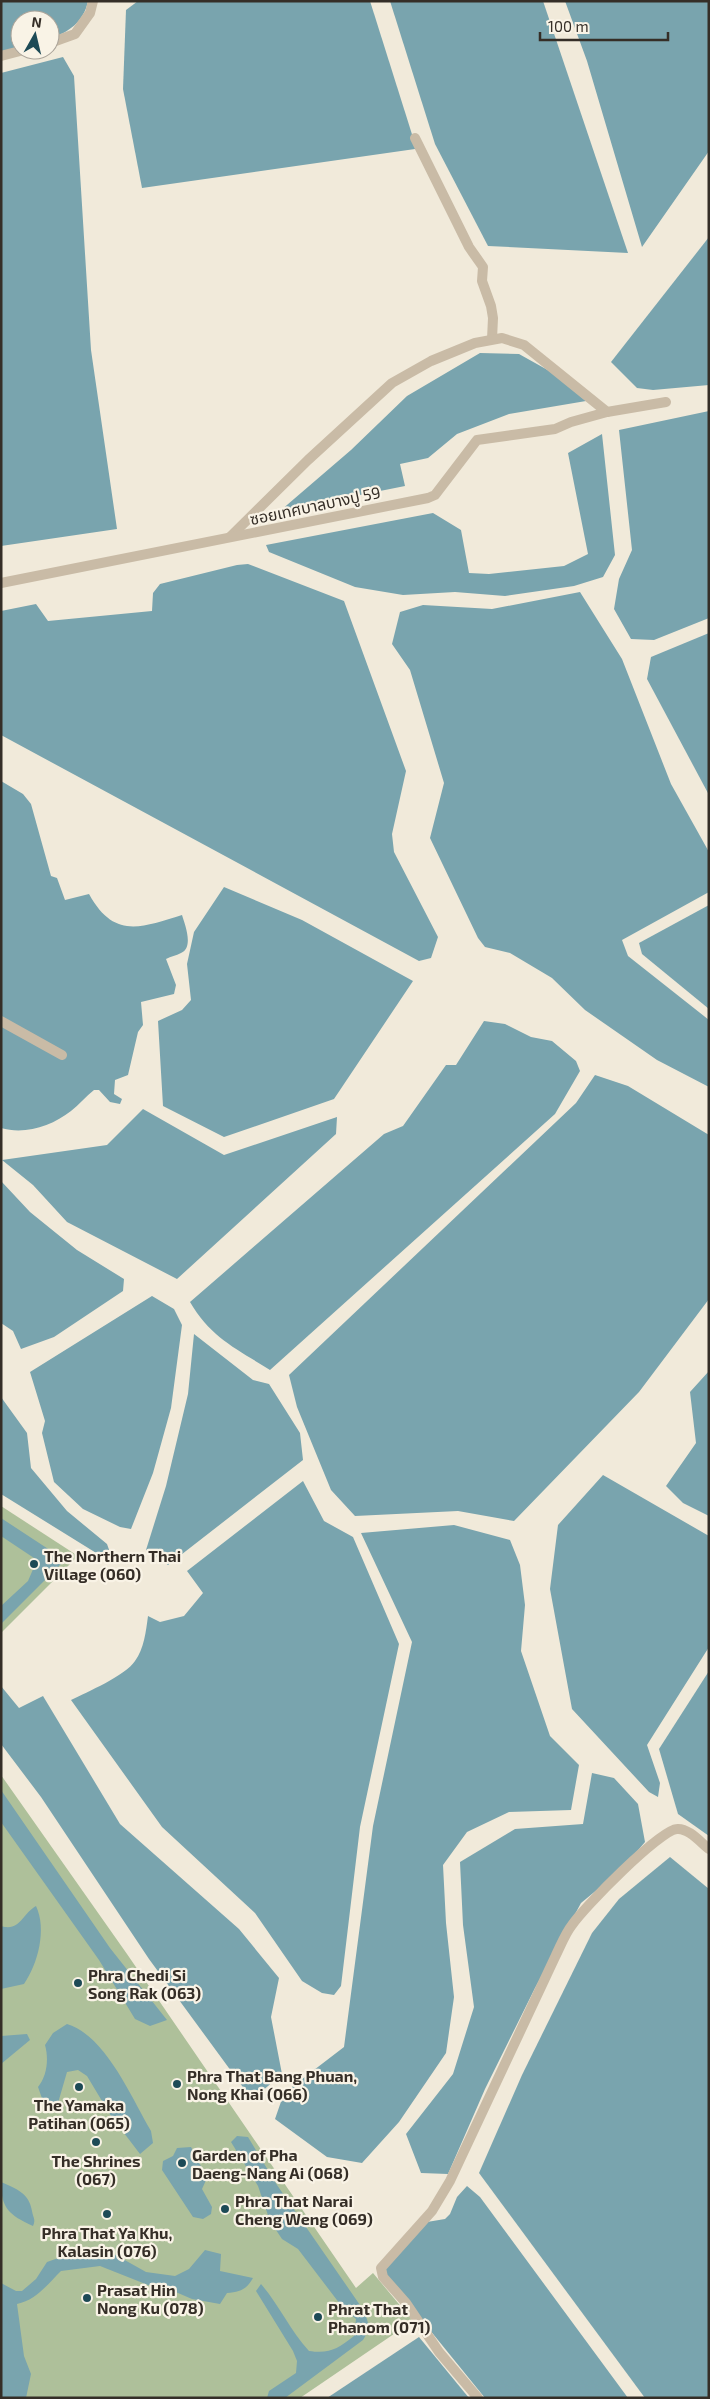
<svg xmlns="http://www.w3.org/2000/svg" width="710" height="2399" font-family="'Exo 2','Noto Sans Thai',sans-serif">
	<rect width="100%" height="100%" fill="#f1eada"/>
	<g fill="#aec09a">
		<path d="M 1,1506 L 78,1556 L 1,1633 Z"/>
		<path d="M 1,1775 L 127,1954 L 356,2288 L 373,2273 L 413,2321 L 300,2398 L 1,2398 Z"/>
	</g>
	<g fill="#79a4ae">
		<path d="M 1,1 L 88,1 C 84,21 69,33 50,38 L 50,20 L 20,20 L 20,47 L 1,52 Z"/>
		<path d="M 138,1 L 370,1 L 416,147 L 415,149 L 142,188 L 123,89 L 126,10 Z"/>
		<path d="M 390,1 L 543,1 L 628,253 L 488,246 L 435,144 Z"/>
		<path d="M 565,1 L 709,1 L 709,151 L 642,247 L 587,61 Z"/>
		<path d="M 63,57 L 74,76 L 91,350 L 117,529 L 1,546 L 1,73 Z"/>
		<path d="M 709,237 L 709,385 L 653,390 L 637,388 L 611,362 Z"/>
		<path d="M 480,353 L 519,354 L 553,373 L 586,401 L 509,414 L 457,434 L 428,458 L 400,464 L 405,486 L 280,511 L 351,450 L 407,396 Z"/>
		<path d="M 709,411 L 709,618 L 654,640 L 631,639 L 614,609 L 619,579 L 632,550 L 619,430 Z"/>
		<path d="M 602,434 L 615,555 L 603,577 L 574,586 L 505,596 L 455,592 L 403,595 L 355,587 L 269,552 L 266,545 L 433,513 L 461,530 L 469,573 L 489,574 L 564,566 L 588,554 L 568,453 Z"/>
		<path d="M 248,564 L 344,601 L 406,771 L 392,834 L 394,852 L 438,937 L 431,958 L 419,961 L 1,735 L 1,611 L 36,604 L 48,621 L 152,611 L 153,593 L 160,584 L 237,565 Z"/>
		<path d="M 580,592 L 622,659 L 671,784 L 709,852 L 709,892 L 622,940 L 628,956 L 709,1020 L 709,1087 L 657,1060 L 585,1010 L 552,978 L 510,953 L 485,947 L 478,938 L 430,838 L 444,783 L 410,670 L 392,644 L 400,612 L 423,605 L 492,609 Z"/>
		<path d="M 709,633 L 709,795 L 647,679 L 651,657 Z"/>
		<path d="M 1,781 L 23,794 L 31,804 L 51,876 L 57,878 L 65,900 L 89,894 C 114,939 140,928 182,915 C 185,925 194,947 181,953 C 176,956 171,956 166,959 L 176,985 L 174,994 L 141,1002 L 143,1025 L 138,1032 L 128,1075 L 115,1080 L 114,1094 L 122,1099 L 120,1104 L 110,1102 L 99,1090 L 94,1090 C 86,1096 79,1105 71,1111 C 52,1126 25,1135 1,1128 Z"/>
		<path d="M 224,887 L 302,920 L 413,981 L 334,1099 L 224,1137 L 163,1106 L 158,1021 L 182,1010 L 191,1000 L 187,964 L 194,932 Z"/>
		<path d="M 709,905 L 709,1009 L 642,954 L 639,943 Z"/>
		<path d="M 484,1021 L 505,1024 L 531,1037 L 552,1041 L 576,1061 L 580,1071 L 555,1114 L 270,1370 C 237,1349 211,1338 190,1302 L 384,1134 L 403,1126 L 446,1065 L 456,1065 Z"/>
		<path d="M 595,1075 L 628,1086 L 709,1135 L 709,1299 L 639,1392 L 514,1521 L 458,1511 L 355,1516 L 331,1490 L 297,1407 L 289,1375 L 576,1103 Z"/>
		<path d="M 143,1109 L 224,1155 L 337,1117 L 336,1134 L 177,1279 L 67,1222 L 33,1185 L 2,1160 L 107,1145 Z"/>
		<path d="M 1,1181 L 30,1212 L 77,1250 L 124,1279 L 123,1291 L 54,1337 L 21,1349 L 13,1331 L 1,1323 Z"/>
		<path d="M 152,1296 L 174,1309 L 182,1325 L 171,1408 L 153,1473 L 131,1529 L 120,1527 L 83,1509 L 54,1482 L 42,1433 L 45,1421 L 30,1372 Z"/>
		<path d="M 194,1334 L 253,1380 L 269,1384 L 300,1433 L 303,1460 L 168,1565 L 146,1550 L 166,1486 L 188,1394 Z"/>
		<path d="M 709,1371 L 709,1516 L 683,1503 L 666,1486 L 696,1443 L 690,1392 Z"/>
		<path d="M 1,1397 L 27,1433 L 31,1468 L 67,1511 L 107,1544 L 114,1564 L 1,1494 Z"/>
		<path d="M 603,1475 L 709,1536 L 709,1647 L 647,1745 L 660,1783 L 658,1797 L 649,1792 L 572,1709 L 550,1589 L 558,1525 Z"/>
		<path d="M 303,1481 L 324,1521 L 353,1537 L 399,1644 L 360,1827 L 341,1986 L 334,1995 L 322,1993 L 302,1981 L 255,1913 L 162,1827 L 71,1700 C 87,1692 125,1676 135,1661 C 144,1649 146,1631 148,1616 L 160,1622 L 184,1616 L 203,1593 L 187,1571 Z"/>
		<path d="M 1,1518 L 65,1560 L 1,1624 L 1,1606 L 28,1581 L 37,1560 L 1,1536 Z"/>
		<path d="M 454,1525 L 510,1540 L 520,1565 L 525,1605 L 521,1651 L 550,1736 L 579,1765 L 571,1810 L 509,1812 L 467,1832 L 443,1865 L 446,1923 L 454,1997 L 446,2053 L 399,2122 L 362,2163 L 327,2157 L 275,2119 L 284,2093 L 344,2047 L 373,1826 L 412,1642 L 361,1533 Z"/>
		<path d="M 709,1671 L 709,1836 L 678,1814 L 659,1749 Z"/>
		<path d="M 1,1686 L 19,1708 L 43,1696 L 120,1824 L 239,1929 L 279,1978 L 271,2017 L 282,2074 L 261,2092 L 245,2090 L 149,1959 L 41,1797 L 1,1744 Z"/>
		<path d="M 592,1773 L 614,1778 L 638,1804 L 645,1842 L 621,1870 L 581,1903 L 535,1988 L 485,2089 L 448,2174 L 421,2173 L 406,2134 L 453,2074 L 474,2007 L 463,1925 L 460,1862 L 515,1829 L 583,1824 Z"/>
		<path d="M 1,1790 L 110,1948 L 167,2020 L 150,2026 L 135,2019 L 99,1960 L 1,1822 Z"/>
		<path d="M 670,1857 L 709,1889 L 709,2398 L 645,2398 L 479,2173 L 522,2075 L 592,1933 L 619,1899 Z"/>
		<path d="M 36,1906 C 47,1929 38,1964 24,1984 L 1,1989 L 1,1926 C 20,1932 23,1913 36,1906 Z"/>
		<path d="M 67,2024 C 106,2036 131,2097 151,2131 L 153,2143 L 140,2154 L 111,2116 L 87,2076 L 78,2070 L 67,2072 L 58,2103 L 44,2104 L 38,2087 C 47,2076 49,2059 45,2045 L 53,2033 Z"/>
		<path d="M 27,2034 L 30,2040 L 1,2064 L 1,2036 Z"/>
		<path d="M 237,2136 L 248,2137 L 277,2185 L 362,2308 C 368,2321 372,2327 363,2340 L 285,2398 L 267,2398 L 269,2391 L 296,2373 L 297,2361 L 293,2351 L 256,2291 L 261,2284 C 279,2305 290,2330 309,2351 C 330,2354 337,2349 354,2336 L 356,2319 L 343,2308 L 298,2249 L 282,2239 L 270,2221 L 258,2186 L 231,2142 Z"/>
		<path d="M 191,2147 L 207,2178 L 202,2189 L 212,2207 L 211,2214 L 203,2219 L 193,2217 L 162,2170 L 163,2161 L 173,2156 L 177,2148 Z"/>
		<path d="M 1,2182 C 17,2189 29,2193 32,2211 C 33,2218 36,2219 33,2226 C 9,2215 1,2208 1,2182 Z"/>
		<path d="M 467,2186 L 480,2197 L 628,2398 L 485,2398 L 382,2271 L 427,2222 L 445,2219 L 450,2214 L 457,2197 Z"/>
		<path d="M 205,2250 L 221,2254 L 220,2271 L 253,2278 C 246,2290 240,2292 227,2293 L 220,2304 L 192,2299 L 171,2290 L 148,2285 L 100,2266 L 61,2271 C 47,2285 36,2300 17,2304 L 24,2356 L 31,2374 L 26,2398 L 1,2398 L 1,2283 L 16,2291 L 22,2291 L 36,2279 L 47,2262 L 64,2256 L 97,2252 L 114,2254 L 146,2272 L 175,2276 L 189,2269 Z"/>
		<path d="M 419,2337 L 469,2398 L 327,2398 Z"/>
	</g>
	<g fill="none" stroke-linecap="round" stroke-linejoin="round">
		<g stroke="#c9bba6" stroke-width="10">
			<path d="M 50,43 L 75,34 L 90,13 L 93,1"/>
			<path d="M 1,56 L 24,50"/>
			<path d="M 415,138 L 469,247 L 483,267 L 482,281 L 491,306 L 493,318 L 492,339"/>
			<path d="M 230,537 L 308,460 L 392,383 L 431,361 L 475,343 L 502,338 L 524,345 L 607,412 L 666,402"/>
			<path d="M 1,583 L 428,498 L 435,495 L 477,440 L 555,429 L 571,422 L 607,412"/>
			<path d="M 1,1021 L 62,1055"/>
			<path d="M 478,2398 L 439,2352 L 406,2303 L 383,2277 L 381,2268 L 432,2211 L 450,2181 L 556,1955 C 561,1945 565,1934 572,1925 C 584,1907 660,1830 677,1829 C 689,1828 701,1843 709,1849"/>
		</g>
	</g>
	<g fill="#1d4a56" stroke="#f9f3e6" stroke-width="2">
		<circle cx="34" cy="1564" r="5"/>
		<circle cx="78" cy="1983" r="5"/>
		<circle cx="177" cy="2084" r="5"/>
		<circle cx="79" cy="2087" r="5"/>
		<circle cx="96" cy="2142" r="5"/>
		<circle cx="182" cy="2163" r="5"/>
		<circle cx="225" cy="2209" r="5"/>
		<circle cx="107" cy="2214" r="5"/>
		<circle cx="87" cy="2298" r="5"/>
		<circle cx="318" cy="2317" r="5"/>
	</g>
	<g text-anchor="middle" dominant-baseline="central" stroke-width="4.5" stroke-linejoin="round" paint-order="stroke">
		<g font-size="16" fill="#352e27" stroke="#f9f3e6">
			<text transform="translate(315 505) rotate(-12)">ซอยเทศบาลบางปู 59</text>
		</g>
		<g font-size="16" font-weight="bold" fill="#352e27" stroke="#f9f3e6" text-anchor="start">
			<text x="44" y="1555">The Northern Thai<tspan x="44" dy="18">Village (060)</tspan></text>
			<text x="88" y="1974">Phra Chedi Si<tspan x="88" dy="18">Song Rak (063)</tspan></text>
			<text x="187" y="2075">Phra That Bang Phuan,<tspan x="187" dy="18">Nong Khai (066)</tspan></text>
			<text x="79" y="2104" text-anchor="middle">The Yamaka<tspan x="79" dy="18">Patihan (065)</tspan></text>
			<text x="192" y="2154">Garden of Pha<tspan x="192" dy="18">Daeng-Nang Ai (068)</tspan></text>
			<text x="96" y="2160" text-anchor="middle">The Shrines<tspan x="96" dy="18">(067)</tspan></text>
			<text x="235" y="2200">Phra That Narai<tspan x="235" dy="18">Cheng Weng (069)</tspan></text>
			<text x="107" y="2232" text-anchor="middle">Phra That Ya Khu,<tspan x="107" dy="18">Kalasin (076)</tspan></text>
			<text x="97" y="2289">Prasat Hin<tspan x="97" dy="18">Nong Ku (078)</tspan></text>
			<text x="328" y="2308">Phrat That<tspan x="328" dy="18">Phanom (071)</tspan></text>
		</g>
	</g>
	<rect width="710" height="2399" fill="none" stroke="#352e27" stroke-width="5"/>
	<g transform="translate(35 35) rotate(8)"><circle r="24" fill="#f9f3e6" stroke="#aba49a"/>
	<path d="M0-4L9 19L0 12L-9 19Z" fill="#1d4a56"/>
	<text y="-8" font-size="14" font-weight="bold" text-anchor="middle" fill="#352e27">N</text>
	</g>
	<path d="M540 32v8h128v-8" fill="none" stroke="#352e27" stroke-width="2.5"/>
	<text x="548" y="32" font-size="15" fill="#352e27" stroke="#f9f3e6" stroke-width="4" paint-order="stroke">100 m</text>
</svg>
